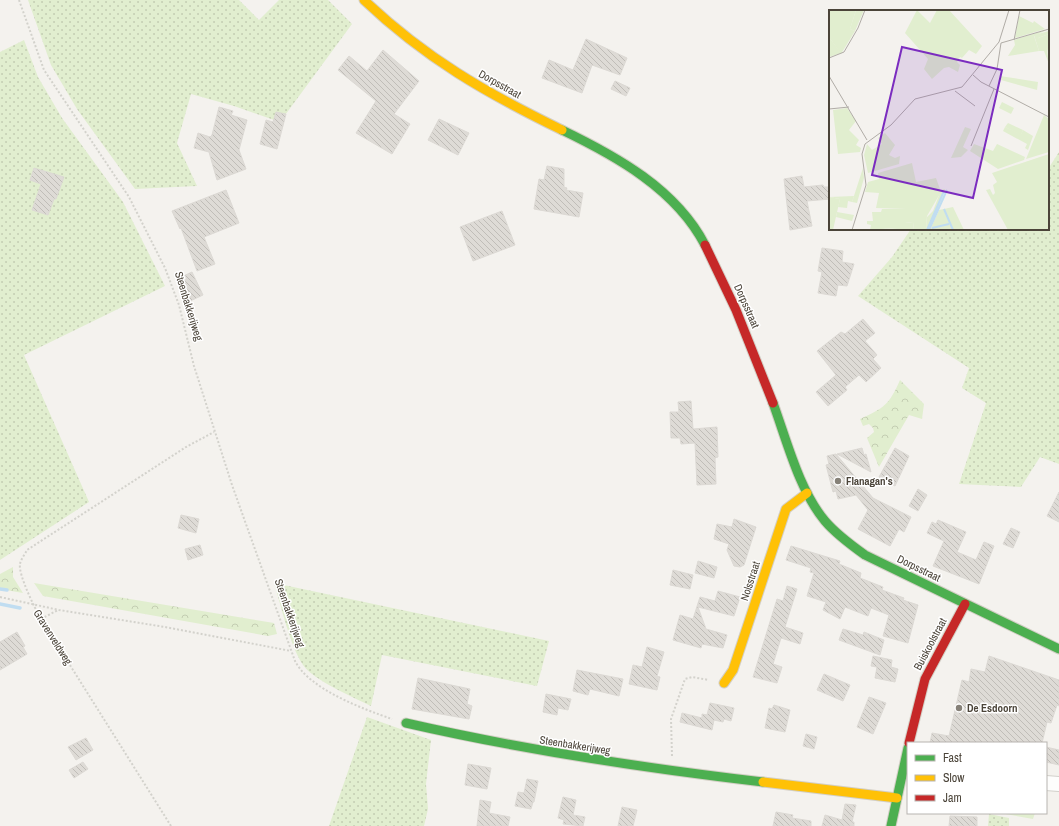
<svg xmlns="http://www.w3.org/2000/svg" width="1059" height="826" font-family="'Archivo Narrow',sans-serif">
	<defs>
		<pattern id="grass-dots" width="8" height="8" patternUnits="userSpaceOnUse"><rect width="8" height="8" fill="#e1eecf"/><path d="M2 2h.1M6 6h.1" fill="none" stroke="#c3cdb2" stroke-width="1.8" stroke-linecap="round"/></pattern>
		<pattern id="forest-crowns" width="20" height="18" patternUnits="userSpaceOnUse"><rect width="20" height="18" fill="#e1eecf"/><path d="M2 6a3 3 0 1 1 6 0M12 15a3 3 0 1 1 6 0" fill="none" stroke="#c3cdb2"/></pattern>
		<pattern id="building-back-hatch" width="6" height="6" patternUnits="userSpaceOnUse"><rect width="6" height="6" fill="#dedbd6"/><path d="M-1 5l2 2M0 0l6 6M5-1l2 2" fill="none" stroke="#c0bdb8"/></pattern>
	</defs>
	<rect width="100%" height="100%" fill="#f4f2ee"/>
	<g fill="url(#grass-dots)">
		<path d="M 28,0 L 239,0 L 259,20 L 279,0 L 328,0 L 352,24 L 280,122 L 234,106 L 191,94 L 177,143 L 197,186 L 135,189 L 77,109 L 51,65 Z"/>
		<path d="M 24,40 L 38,77 L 62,118 L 123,202 L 165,286 L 24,355 L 89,502 L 0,560 L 0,52 Z"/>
		<path d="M 1059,152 L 1059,464 L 1040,457 L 1021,487 L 959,484 L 986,403 L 962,388 L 969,368 L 858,296 L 892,257 L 911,229 L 1048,229 L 1048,169 Z"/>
		<path d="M 274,583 L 549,641 L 537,686 L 382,655 L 371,706 C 353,697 313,680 303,665 C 289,643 282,608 274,583 Z"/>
		<path d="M 367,717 L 431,740 L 426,784 L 428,809 L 424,826 L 329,826 Z"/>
		<path d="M 989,814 L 1009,818 L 1009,826 L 988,826 Z"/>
	</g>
	<g fill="url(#forest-crowns)">
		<path d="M 900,380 L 924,404 L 922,419 L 909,415 L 879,467 L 867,438 L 874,432 L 873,428 L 869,424 L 863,426 L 860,419 C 884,408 889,405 900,380 Z"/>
		<path d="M 13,567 L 13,577 L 23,593 L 0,589 L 0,574 Z"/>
		<path d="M 34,583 L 274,623 L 277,634 L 268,636 L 43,596 Z"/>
	</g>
	<path fill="#e1eecf" d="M 1000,813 L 1035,813 L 1033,819 Z"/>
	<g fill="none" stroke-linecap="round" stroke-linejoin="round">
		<g stroke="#c0ddf1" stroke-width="3.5">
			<path d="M 0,589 L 7,590"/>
			<path d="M 0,604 L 20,608"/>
		</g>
	</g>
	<g fill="url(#building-back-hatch)" stroke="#dcd9d4">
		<path d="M 586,39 L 627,58 L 620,75 L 592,65 L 582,93 L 542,78 L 549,60 L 573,70 Z"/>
		<path d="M 383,50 L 419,81 L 394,114 L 410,124 L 392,154 L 356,133 L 376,101 L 338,70 L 349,56 L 367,71 Z"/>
		<path d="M 615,81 L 630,88 L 626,96 L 611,89 Z"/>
		<path d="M 219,107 L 233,111 L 231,115 L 247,120 L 239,150 L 246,169 L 217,180 L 209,152 L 194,148 L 198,133 L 210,137 L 212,135 Z"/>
		<path d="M 276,112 L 286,114 L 277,149 L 260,144 L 266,120 L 273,122 Z"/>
		<path d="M 439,119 L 469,133 L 458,155 L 428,140 Z"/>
		<path d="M 547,166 L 564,169 L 564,187 L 567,188 L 566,190 L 583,193 L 579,217 L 534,209 L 539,179 L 544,180 Z"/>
		<path d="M 34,168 L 64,177 L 56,199 L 54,199 L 48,215 L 32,210 L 41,184 L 30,180 Z"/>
		<path d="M 802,176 L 804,187 L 823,185 L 824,187 L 830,187 L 830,199 L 807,201 L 812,226 L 790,230 L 784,179 Z"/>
		<path d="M 226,190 L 239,223 L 204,237 L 215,264 L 197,271 L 181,228 L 180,229 L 172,211 Z"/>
		<path d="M 502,211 L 515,245 L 473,261 L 460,227 Z"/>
		<path d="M 822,248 L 843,251 L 842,262 L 854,264 L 847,286 L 838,285 L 836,296 L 818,293 L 822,272 L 818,271 Z"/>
		<path d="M 192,272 L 203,295 L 188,302 L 177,279 Z"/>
		<path d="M 863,319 L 875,333 L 865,341 L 877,355 L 873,359 L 881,368 L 866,382 L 859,375 L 845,387 L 847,390 L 828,406 L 816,392 L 836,375 L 817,351 L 841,332 L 845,334 Z"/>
		<path d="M 691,401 L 693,429 L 717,427 L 718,457 L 715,458 L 716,484 L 697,485 L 695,443 L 681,444 L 680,438 L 671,438 L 670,412 L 679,412 L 678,402 Z"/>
		<path d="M 862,448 L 864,455 L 866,454 L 871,472 L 837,454 Z"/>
		<path d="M 895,448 L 909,456 L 895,486 L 879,477 Z"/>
		<path d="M 836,454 L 873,498 L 911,517 L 904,532 L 899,529 L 890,546 L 858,529 L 868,510 L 856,495 L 838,499 L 836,491 L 833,492 L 826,465 L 829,464 L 827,456 Z"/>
		<path d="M 918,489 L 927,495 L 918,511 L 909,506 Z"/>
		<path d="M 1059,492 L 1059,522 L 1047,516 Z"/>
		<path d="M 181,515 L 199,519 L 196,533 L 178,528 Z"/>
		<path d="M 734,519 L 756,527 L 744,565 L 740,567 L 734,566 L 727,550 L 729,544 L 714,539 L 717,524 L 732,527 Z"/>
		<path d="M 938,520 L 966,532 L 957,552 L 976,560 L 984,542 L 994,546 L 979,584 L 933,566 L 944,541 L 927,533 L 932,522 L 936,524 Z"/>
		<path d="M 1011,528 L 1020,532 L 1013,548 L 1003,544 Z"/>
		<path d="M 200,545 L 203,555 L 188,560 L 185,549 Z"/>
		<path d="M 791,546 L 840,561 L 839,564 L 861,573 L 860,578 L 883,587 L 882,590 L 904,598 L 903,600 L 918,605 L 908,643 L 883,636 L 889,615 L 871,608 L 868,616 L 845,607 L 840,619 L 823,610 L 826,602 L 807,596 L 814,573 L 810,572 L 811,568 L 786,560 Z"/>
		<path d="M 698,561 L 717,567 L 714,578 L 695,573 Z"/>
		<path d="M 673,570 L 693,575 L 690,589 L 670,585 Z"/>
		<path d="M 787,586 L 797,589 L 785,627 L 803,633 L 800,644 L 781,638 L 773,664 L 782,667 L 777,683 L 753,677 L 777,599 L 783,601 Z"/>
		<path d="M 718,591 L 740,597 L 734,616 L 698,607 L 706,629 L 727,635 L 723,648 L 702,644 L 701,648 L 673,640 L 680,615 L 693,619 L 700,597 L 715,601 Z"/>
		<path d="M 843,629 L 863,635 L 864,632 L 884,640 L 880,655 L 839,640 Z"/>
		<path d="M 17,632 L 25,646 L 23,647 L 27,654 L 0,670 L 0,642 Z"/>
		<path d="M 647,647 L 664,652 L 657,676 L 660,677 L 657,690 L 629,684 L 633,665 L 642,667 Z"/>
		<path d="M 873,656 L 892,660 L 891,667 L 898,669 L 895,682 L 875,678 L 877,667 L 871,666 Z"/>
		<path d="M 989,656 L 1059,680 L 1059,706 L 1057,705 L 1051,723 L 1047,722 L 1042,743 L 930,743 L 932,733 L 949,736 L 962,680 L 969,682 L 971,669 L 985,672 Z"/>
		<path d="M 577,670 L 623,679 L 619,696 L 590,689 L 588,695 L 573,691 Z"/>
		<path d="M 824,674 L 850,685 L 843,701 L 817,690 Z"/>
		<path d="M 418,678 L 470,689 L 467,704 L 472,706 L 469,719 L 412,709 Z"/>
		<path d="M 546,694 L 571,699 L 568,710 L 558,708 L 557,715 L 543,712 Z"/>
		<path d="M 869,697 L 886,703 L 873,734 L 857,727 Z"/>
		<path d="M 710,703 L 734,708 L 731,721 L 724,719 L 723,722 L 714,720 L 712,730 L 680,722 L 682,713 L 702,718 L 702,714 L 707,715 Z"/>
		<path d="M 774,705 L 790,710 L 785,732 L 765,728 L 769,708 L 772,709 Z"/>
		<path d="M 806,734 L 817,737 L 814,749 L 803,746 Z"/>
		<path d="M 86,738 L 93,750 L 76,760 L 68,747 Z"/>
		<path d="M 1046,747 L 1059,750 L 1059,765 L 1046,762 Z"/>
		<path d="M 83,762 L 88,769 L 74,778 L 69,770 Z"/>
		<path d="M 468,764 L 491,768 L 487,789 L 465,785 Z"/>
		<path d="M 527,779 L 538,781 L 534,802 L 533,802 L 531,809 L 515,806 L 518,792 L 524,793 Z"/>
		<path d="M 563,797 L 576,800 L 573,815 L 585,817 L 583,826 L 563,824 L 564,820 L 558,818 Z"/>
		<path d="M 480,800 L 491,802 L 489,813 L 510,817 L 508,826 L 477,826 Z"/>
		<path d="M 845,804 L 856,805 L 852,822 L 854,822 L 854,826 L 822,826 L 825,815 L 842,820 Z"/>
		<path d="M 622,807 L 637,810 L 633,826 L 618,826 Z"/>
		<path d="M 776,812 L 793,815 L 792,818 L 811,821 L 811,826 L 773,826 Z"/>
		<path d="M 950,816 L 977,817 L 977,826 L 949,826 Z"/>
	</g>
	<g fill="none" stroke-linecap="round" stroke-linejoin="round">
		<defs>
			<path id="street" d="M 1046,783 L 1059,784"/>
			<g id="fast">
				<path d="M 562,130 C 616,156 676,189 705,245"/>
				<path d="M 773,403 C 787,441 799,490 825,521 C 836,534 851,545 865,555 L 1059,649"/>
				<path d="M 406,723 C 524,750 643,768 763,782"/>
				<path d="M 891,826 L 908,748"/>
			</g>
			<g id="slow">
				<path d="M 364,0 C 425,58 486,93 562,130"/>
				<path d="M 724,683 L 733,670 L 786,509 L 807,493"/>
				<path d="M 763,782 L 897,798"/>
			</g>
			<g id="jam">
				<path d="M 705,245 L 736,310 L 773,403"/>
				<path d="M 909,743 L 925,679 L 965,604"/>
			</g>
		</defs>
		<use href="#street" stroke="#d2d0cb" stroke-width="16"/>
		<use href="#fast" stroke="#d3cfc5" stroke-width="11"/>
		<use href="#slow" stroke="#d3cfc5" stroke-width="11"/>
		<use href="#jam" stroke="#d3cfc5" stroke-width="11"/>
		<g stroke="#d3d2cc" stroke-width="2" stroke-dasharray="2 2" stroke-linecap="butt">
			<path d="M 19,0 L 44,70 L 129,197 L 165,268 L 179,305 L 194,366 L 232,485 L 295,661 C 309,689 363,709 392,719"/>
			<path d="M 0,597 L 59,610 L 165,627 L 291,651"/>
			<path d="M 41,619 L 58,610"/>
			<path d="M 672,756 L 671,719 L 685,679 L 692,677 L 709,680"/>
			<path d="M 171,826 L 41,619 C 35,609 18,574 20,564 C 21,559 25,554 27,550 L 186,447 L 214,432"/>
		</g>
		<use href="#street" stroke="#fdfdfc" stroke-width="14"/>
		<use href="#fast" stroke="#4caf50" stroke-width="9"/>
		<use href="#slow" stroke="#ffc107" stroke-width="9"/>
		<use href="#jam" stroke="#c62828" stroke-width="9"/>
	</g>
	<g fill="#868178" stroke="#fff" stroke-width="1.5">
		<circle cx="838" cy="481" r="4"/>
		<circle cx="959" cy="708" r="4"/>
	</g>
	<g text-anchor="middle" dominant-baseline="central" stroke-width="3" stroke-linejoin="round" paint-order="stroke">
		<g font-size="11" fill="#4b4439" stroke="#fff">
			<text transform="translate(500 84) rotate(29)">Dorpsstraat</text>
			<text transform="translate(189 306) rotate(73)">Steenbakkerijweg</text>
			<text transform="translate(747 306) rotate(66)">Dorpsstraat</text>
			<text transform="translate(919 568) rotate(26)">Dorpsstraat</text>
			<text transform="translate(750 581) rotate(-72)">Nolsstraat</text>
			<text transform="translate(290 613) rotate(71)">Steenbakkerijweg</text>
			<text transform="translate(53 637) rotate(58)">Gravenveldweg</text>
			<text transform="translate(930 644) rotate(-62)">Buiskoolstraat</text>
			<text transform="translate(575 745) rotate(9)">Steenbakkerijweg</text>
		</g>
		<g font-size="11" font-weight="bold" fill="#4b4439" stroke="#fff" text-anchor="start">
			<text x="846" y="481">Flanagan's</text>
			<text x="967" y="708">De Esdoorn</text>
		</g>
	</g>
	<g transform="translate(829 10)">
		<rect width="220" height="220" fill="#f4f2ee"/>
		<path d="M 0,0 L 27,0 L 21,19 L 26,21 L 12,44 L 0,27 ZM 88,0 L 101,13 L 108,0 L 120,0 L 153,36 L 147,44 L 140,40 L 133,48 L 131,47 L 128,52 L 131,55 L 129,62 L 120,57 L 115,58 L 103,69 L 95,59 L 99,49 L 76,23 ZM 190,6 L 204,13 L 205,11 L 216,19 L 186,28 ZM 220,19 L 205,26 L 210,41 L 179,46 L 186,35 L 185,30 ZM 171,66 L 209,72 L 208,80 L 172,70 ZM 173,92 L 185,98 L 182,104 L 170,98 ZM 18,98 L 27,111 L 20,120 L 30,130 L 27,135 L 32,138 L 31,142 L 9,144 L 4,100 ZM 215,105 L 220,109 L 220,142 L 197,149 ZM 179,113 L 194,120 L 192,125 L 176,117 ZM 136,117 L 142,119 L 134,137 L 139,140 L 132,147 L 122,148 ZM 56,123 L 66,135 L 60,145 L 66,148 L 71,146 L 70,154 L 39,163 L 35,145 L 38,134 L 43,140 L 53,134 L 49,128 ZM 145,134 L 164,141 L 168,134 L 196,147 L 195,150 L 169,159 L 141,141 ZM 220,144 L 220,220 L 179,220 L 157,180 L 161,179 L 164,185 L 166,183 L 164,175 L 168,172 L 163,163 ZM 83,153 L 87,172 L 107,168 L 112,182 L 98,206 L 97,220 L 85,220 L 84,212 L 76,213 L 76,206 L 53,218 L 73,220 L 41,220 L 42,215 L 38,214 L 38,211 L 44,211 L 43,202 L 52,202 L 53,199 L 77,199 L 47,198 L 50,183 L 36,182 L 39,172 L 50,169 L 49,163 ZM 25,186 L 23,192 L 19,191 L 18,198 L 9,197 L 11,189 L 0,187 ZM 124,197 L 135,220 L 101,220 L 110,200 ZM 8,202 L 25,205 L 23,211 L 7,207 Z" fill="#e1eecf"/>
		<path d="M 27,0 L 35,0 L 26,21 L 21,19 ZM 220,21 L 220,24 L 209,28 L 218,39 L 220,54 L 215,41 L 210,41 L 205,25 ZM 0,27 L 12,43 L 0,47 ZM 176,117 L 192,124 L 194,120 L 204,126 L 199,140 L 196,138 L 198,134 L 174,121 ZM 34,158 L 35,168 L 28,193 L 23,192 ZM 116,179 L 98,220 L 97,220 L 98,207 L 104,201 L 112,180 ZM 0,187 L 11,189 L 4,220 L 0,220 ZM 53,206 L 77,206 L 76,213 L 84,212 L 85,220 L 53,218 Z" fill="#e1eecf"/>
		<path d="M 220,24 L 220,45 L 218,39 L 213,38 L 209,28 Z" fill="#e1eecf"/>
		<path fill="none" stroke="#c0ddf1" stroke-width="2" d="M 115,199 L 124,220M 103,218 L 120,214M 98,220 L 115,181M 100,220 L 118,180"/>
		<path fill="none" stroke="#b0aca6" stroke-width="1" d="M 185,30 L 191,0M 172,33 L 220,19M 0,48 L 15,42 L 29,18 L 36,0M 144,65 L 152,72 L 220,107M 0,66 L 38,130M 160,76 L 168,59 L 172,33M 126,81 L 146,96M 0,99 L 20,97M 142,136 L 165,79M 23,220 L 37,175 L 33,144 L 36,134 L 62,115 L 86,89 L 133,77 L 170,32 L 180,0"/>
		<path fill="#7b2cbf" fill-opacity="0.15" stroke="#7b2cbf" stroke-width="2" d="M 73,37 L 173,60 L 144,188 L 43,165 Z"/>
		<rect width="220" height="220" fill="none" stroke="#4b4439" stroke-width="2"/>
	</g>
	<rect x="907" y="742" width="140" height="72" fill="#ffffff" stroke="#b7b4b0"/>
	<rect x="915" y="755" width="20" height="6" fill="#4caf50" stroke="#b7b4b0"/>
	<text x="943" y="762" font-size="12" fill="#4b4439">Fast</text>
	<rect x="915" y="775" width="20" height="6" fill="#ffc107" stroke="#b7b4b0"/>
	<text x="943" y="782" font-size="12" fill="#4b4439">Slow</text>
	<rect x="915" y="795" width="20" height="6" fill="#c62828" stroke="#b7b4b0"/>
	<text x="943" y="802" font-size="12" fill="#4b4439">Jam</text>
</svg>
